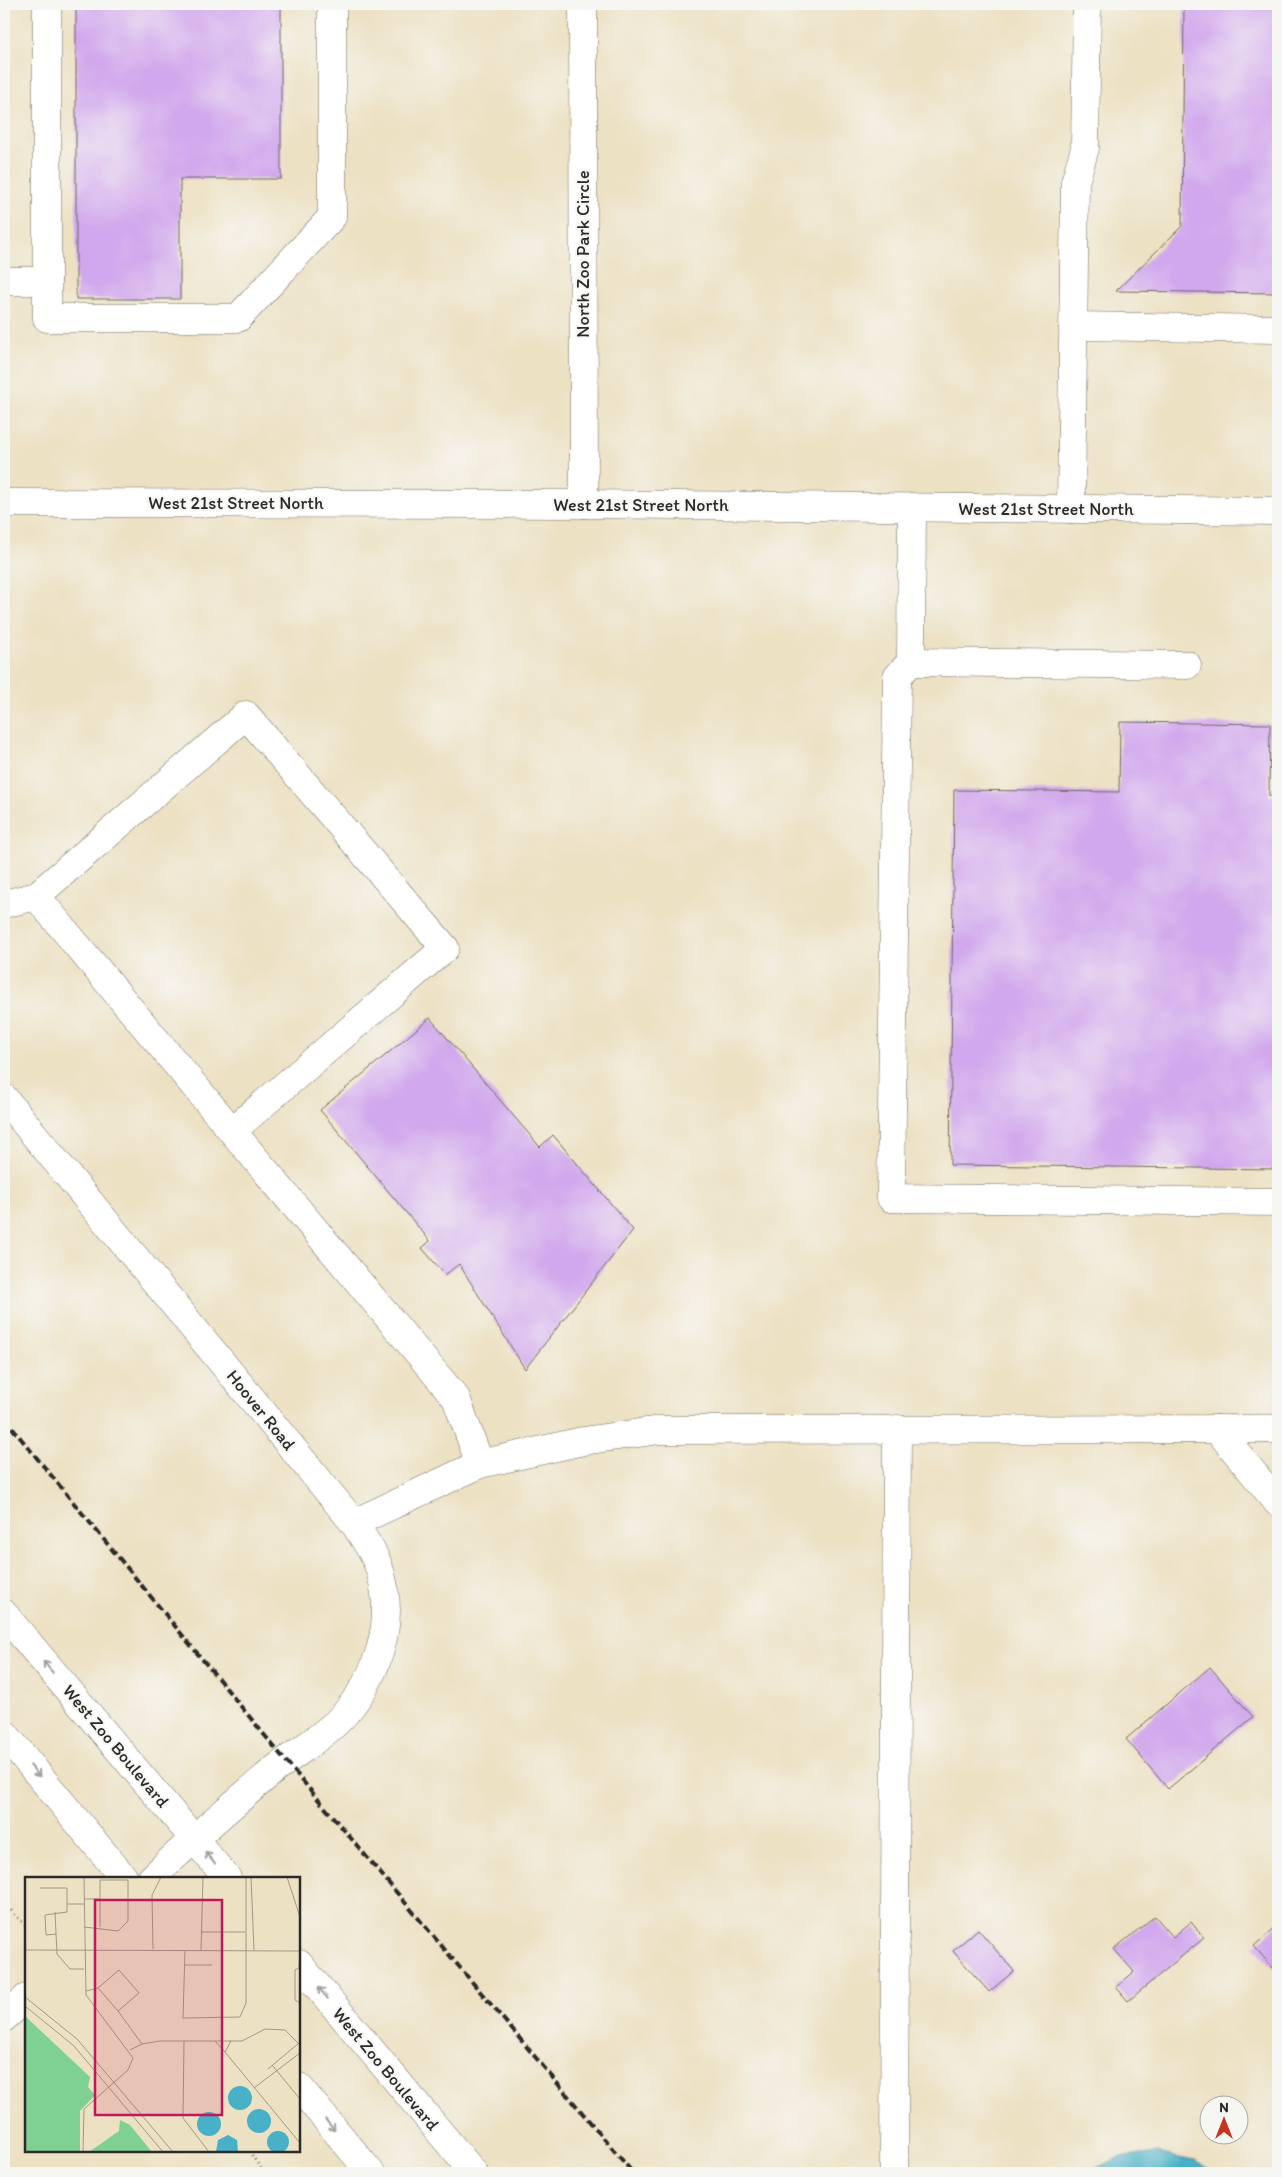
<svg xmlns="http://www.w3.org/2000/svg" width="1282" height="2177" font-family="Itim,sans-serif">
	<rect width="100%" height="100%" fill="#f6f6f2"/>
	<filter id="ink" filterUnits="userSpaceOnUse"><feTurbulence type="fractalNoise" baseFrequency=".02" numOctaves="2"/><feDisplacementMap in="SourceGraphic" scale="10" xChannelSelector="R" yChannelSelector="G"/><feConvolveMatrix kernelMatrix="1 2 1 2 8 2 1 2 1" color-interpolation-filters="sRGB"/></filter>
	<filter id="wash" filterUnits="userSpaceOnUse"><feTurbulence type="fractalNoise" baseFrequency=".0096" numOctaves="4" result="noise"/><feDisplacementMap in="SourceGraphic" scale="20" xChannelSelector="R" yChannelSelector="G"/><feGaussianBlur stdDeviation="1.12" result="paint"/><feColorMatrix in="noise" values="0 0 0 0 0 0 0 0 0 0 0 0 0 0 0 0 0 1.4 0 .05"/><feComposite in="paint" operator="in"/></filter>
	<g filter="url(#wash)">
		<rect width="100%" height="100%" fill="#ede1c3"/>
		<path fill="#49b1c7" stroke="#3a6e79" d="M 1157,2153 L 1194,2161 L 1217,2173 L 1085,2173 L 1118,2158 Z"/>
		<g id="blocks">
			<g fill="#d1a7ed">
				<path d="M 76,4 L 281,4 L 281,179 L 180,179 L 180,299 L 76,299 Z"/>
				<path d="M 1184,4 L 1278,4 L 1278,293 L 1116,291 L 1182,226 Z"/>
				<path d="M 1120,722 L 1270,724 L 1269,796 L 1278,796 L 1278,1169 L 950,1165 L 954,790 L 1119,792 Z"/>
				<path d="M 430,1018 L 540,1147 L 553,1135 L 633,1230 L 525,1369 L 459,1264 L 445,1275 L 422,1248 L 430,1241 L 320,1110 Z"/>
				<path d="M 1210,1667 L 1253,1717 L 1168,1789 L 1126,1739 Z"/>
				<path d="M 1155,1916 L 1173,1937 L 1191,1922 L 1204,1938 L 1128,2001 L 1116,1987 L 1134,1972 L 1114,1949 Z"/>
				<path d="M 1278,1925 L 1278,1974 L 1254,1946 Z"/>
				<path d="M 978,1929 L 1014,1971 L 989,1992 L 953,1951 Z"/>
			</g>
		</g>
	</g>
	<g filter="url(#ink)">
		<use href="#blocks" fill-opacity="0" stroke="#6f6b60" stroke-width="1"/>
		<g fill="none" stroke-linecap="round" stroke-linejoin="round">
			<defs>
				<g id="minor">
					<path d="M 47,4 L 47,318 L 238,318 L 332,217 L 332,4"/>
					<path d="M 583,4 L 584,504"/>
					<path d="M 4,281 L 47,281"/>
					<path d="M 1073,326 L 1278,329"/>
					<path d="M 4,503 L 584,504 L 1278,511"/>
					<path d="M 912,507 L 911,662 L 897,677 L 891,1198 L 1278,1202"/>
					<path d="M 1071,509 L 1075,182 L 1085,148 L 1087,4"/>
					<path d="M 911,662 L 1187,665"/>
					<path d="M 4,904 L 36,896 L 246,715 L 445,948 L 232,1131 L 36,896"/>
					<path d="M 4,1098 L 354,1523 C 362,1536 371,1548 377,1562 C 399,1619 378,1681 337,1722 C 320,1738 293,1755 274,1770 C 232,1805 191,1840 152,1878"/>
					<path d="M 232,1131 L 456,1398 L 480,1464 L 354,1523"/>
					<path d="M 1217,1429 L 1278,1503"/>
					<path d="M 480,1464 L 583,1441 L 660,1430 L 1278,1429"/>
					<path d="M 4,2018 L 26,1998"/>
					<path d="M 894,2173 L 897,1429"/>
				</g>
				<g id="major">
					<path d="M 4,1614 L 227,1878"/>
					<path d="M 4,1733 L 124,1878"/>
					<path d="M 299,1964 L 474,2173"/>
					<path d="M 299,2087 L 371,2173"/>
				</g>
			</defs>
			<use href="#minor" stroke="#6f6b60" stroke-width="29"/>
			<use href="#major" stroke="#6f6b60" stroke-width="29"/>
			<g stroke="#6f6b60" stroke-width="3" stroke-dasharray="1 4" stroke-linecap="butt">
				<path d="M 4,1903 L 26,1926"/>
				<path d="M 249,2151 L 264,2173"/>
			</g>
			<use href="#minor" stroke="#fff" stroke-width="28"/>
			<use href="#major" stroke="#fff" stroke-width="28"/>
			<path stroke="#2b2b2b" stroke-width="4" stroke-dasharray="8 4" stroke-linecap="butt" d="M 4,1418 L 285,1760 L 633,2173"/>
		</g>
		<defs><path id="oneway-shaft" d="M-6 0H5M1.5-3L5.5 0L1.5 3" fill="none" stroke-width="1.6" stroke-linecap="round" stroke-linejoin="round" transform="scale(1.25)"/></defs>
		<g stroke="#a0a0a0">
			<use href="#oneway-shaft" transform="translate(48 1667) rotate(-130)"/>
			<use href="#oneway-shaft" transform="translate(35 1771) rotate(50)"/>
			<use href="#oneway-shaft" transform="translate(210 1858) rotate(-130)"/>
			<use href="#oneway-shaft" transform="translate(323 1993) rotate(-130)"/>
			<use href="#oneway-shaft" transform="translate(330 2125) rotate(50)"/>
		</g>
	</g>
	<g text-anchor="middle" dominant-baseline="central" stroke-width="4" stroke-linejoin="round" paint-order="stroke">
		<g font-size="18" fill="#2b2b2b" stroke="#f6f6f2">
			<text transform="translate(583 254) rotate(-90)">North Zoo Park Circle</text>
			<text x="236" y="503">West 21st Street North</text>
			<text x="641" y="505">West 21st Street North</text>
			<text x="1046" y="509">West 21st Street North</text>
			<text transform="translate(261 1410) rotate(51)">Hoover Road</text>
			<text transform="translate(116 1746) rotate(50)">West Zoo Boulevard</text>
			<text transform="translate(386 2069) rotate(50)">West Zoo Boulevard</text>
		</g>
	</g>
	<g transform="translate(25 1877)">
		<rect width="275" height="275" fill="#ede1c3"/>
		<path d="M 0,139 L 65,200 L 63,210 L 70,218 L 55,234 L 55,275 L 0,275 ZM 95,243 L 105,248 L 127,275 L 64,275 L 94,254 Z" fill="#7fd192"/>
		<path d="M203 221a12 12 0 1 1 24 0a12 12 0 1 1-24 0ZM222 244a12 12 0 1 1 24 0a12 12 0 1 1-24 0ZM172 247a12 12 0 1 1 24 0a12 12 0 1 1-24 0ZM242 265a11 11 0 1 1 22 0a11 11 0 1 1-22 0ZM 203,258 L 212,263 L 213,275 L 191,275 L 193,263 Z" fill="#49b1c7"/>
		<path fill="none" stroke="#9f9886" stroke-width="1" d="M 226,0 L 229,73M 262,0 L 275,40M 15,11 L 42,11 L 42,35 L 20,38 L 21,58 L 31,57M 59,22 L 75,22M 42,27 L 59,27M 30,35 L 32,77 L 45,92 L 59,92M 59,50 L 93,54 L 103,44 L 103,3 L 75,3 L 75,50M 176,55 L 220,55M 128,72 L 127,18 L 136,0M 0,73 L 275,74M 160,73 L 158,141 L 215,140 L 221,126 L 221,0M 176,73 L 178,0M 275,78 L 274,91 L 270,93 L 270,123 L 275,126M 160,88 L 187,88M 61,114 L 73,111 L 94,93 L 114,116 L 93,134 L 73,111M 0,120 L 52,162 L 148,275M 0,129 L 49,169 L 138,275M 93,134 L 117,167 L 105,173M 159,164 L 158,241 L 184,275M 190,164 L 200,175 L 206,164M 117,167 L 135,164 L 217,164 L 240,152 L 260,153 L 275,168M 200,175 L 275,266M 247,188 L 275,222M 243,192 L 274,166M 229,211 L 275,176M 58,275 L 59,232 L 103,193 L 108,181 L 61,118 L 59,0"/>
		<path fill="#c2185b" fill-opacity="0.15" stroke="#c2185b" stroke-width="2.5" d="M 70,23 L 197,23 L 197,238 L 70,238 Z"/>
		<rect width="275" height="275" fill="none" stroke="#2b2b2b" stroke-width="2.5"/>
	</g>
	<rect width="1282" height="2177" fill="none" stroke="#f6f6f2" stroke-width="20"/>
	<g transform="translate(1224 2120)"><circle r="24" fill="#f6f6f2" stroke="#a5a5a2"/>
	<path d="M0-4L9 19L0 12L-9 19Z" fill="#c8321e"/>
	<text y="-8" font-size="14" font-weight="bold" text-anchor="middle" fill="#2b2b2b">N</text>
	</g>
</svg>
